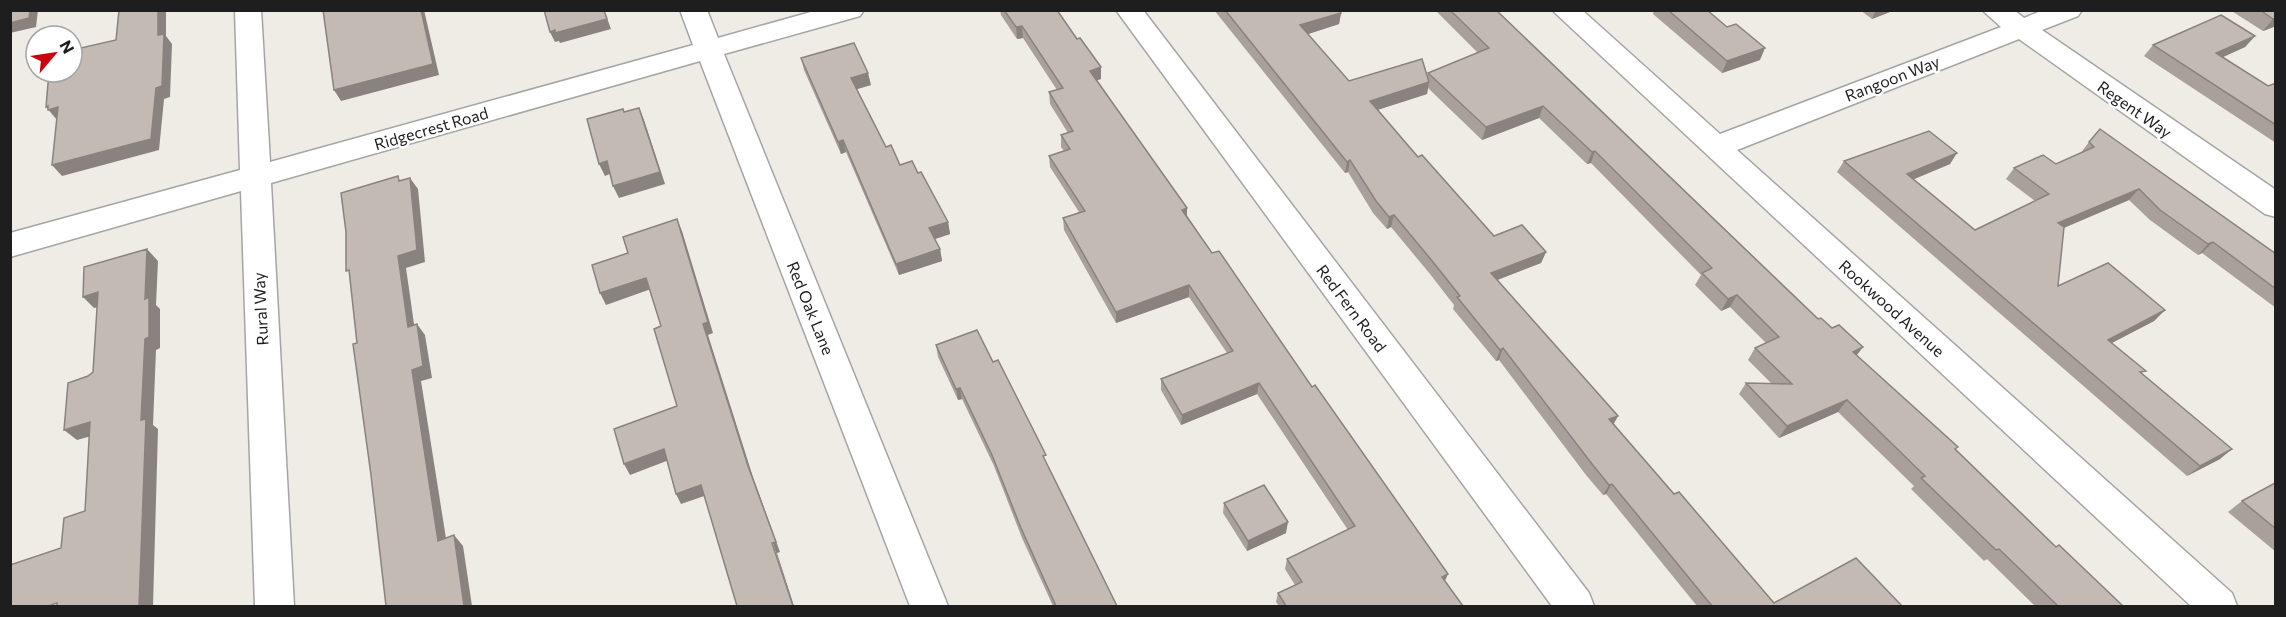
<svg xmlns="http://www.w3.org/2000/svg" width="2286" height="617" font-family="Commissioner,sans-serif">
	<rect width="100%" height="100%" fill="#efebe5"/>
	<g fill="none" stroke-linecap="round" stroke-linejoin="round">
		<defs>
			<g id="minor">
				<path d="M 235,10 L 261,10 L 270,162 L 693,45 L 680,10 L 707,10 L 718,38 L 818,10 L 864,10 L 860,16 L 724,54 L 948,606 L 910,606 L 700,61 L 271,183 L 294,606 L 255,606 L 241,191 L 10,257 L 10,233 L 240,170 Z"/>
				<path d="M 1116,10 L 1143,10 L 1589,593 L 1594,606 L 1552,606 Z"/>
				<path d="M 1552,10 L 1582,10 L 1720,134 L 2001,27 L 1982,10 L 2014,10 L 2024,18 L 2043,10 L 2082,10 L 2078,16 L 2042,30 L 2276,190 L 2276,217 L 2265,214 L 2019,39 L 1737,150 L 2232,593 L 2237,606 L 2191,606 Z"/>
			</g>
		</defs>
		<use href="#minor" stroke="#a5a5a5" stroke-width="3"/>
		<use href="#minor" fill="#fff" fill-rule="evenodd"/>
	</g>
	<g fill="#a9a09b">
		<path d="M 1000,10 L 1057,10 L 1101,79 L 1097,80 L 1212,253 L 1463,606 L 1279,606 L 1276,602 L 1278,593 L 1295,585 L 1285,569 L 1287,559 L 1348,530 L 1257,394 L 1181,425 L 1161,390 L 1161,379 L 1227,353 L 1189,297 L 1116,323 L 1064,230 L 1063,218 L 1079,212 L 1050,167 L 1049,156 L 1064,151 L 1061,147 L 1061,135 L 1068,133 L 1050,104 L 1049,92 L 1057,90 L 1023,38 L 1017,39 L 1001,15 Z"/>
		<path d="M 1214,10 L 1339,10 L 1341,13 L 1339,24 L 1308,34 L 1349,81 L 1427,75 L 1428,73 L 1478,53 L 1435,10 L 1496,10 L 1956,450 L 2056,547 L 2123,606 L 2035,606 L 1987,559 L 1984,561 L 1911,489 L 1914,486 L 1838,412 L 1779,438 L 1739,394 L 1746,383 L 1771,383 L 1748,360 L 1755,348 L 1766,343 L 1730,307 L 1721,311 L 1695,285 L 1701,275 L 1591,163 L 1587,164 L 1539,118 L 1482,140 L 1428,88 L 1427,94 L 1377,110 L 1418,157 L 1494,236 L 1546,252 L 1541,263 L 1497,280 L 1618,416 L 1613,424 L 1674,494 L 1774,603 L 1902,606 L 1697,606 L 1606,494 L 1603,495 L 1586,475 L 1499,360 L 1496,361 L 1453,309 L 1454,305 L 1430,274 L 1391,227 L 1387,229 L 1373,213 L 1348,172 L 1345,173 Z"/>
		<path d="M 1654,10 L 1707,10 L 1760,60 L 1722,73 L 1653,14 Z"/>
		<path d="M 1860,10 L 1895,10 L 1872,19 Z"/>
		<path d="M 2230,10 L 2276,10 L 2276,26 L 2263,31 Z"/>
		<path d="M 2255,36 L 2245,47 L 2222,57 L 2268,86 L 2276,83 L 2276,143 L 2144,56 L 2153,45 Z"/>
		<path d="M 801,58 L 871,85 L 857,89 L 886,147 L 900,165 L 918,173 L 948,222 L 950,234 L 935,239 L 940,249 L 942,261 L 899,275 L 846,152 L 841,154 L 804,70 Z"/>
		<path d="M 2089,142 L 2276,254 L 2276,308 L 2202,253 L 2198,255 L 2150,220 L 2129,200 L 2064,228 L 2058,286 L 2165,310 L 2154,321 L 2112,343 L 2143,374 L 2220,459 L 2187,476 L 1837,172 L 1844,161 L 1950,164 L 1914,179 L 1975,230 L 2035,201 L 2006,179 L 2014,168 L 2056,164 L 2080,154 Z"/>
		<path d="M 936,345 L 993,362 L 1047,464 L 1117,606 L 1053,606 L 1022,538 L 994,466 L 962,399 L 958,400 L 938,357 Z"/>
		<path d="M 2275,483 L 2276,552 L 2228,512 L 2242,501 Z"/>
		<path d="M 1224,503 L 1286,533 L 1247,551 L 1223,513 Z"/>
	</g>
	<g fill="#89827e">
		<path d="M 30,10 L 38,10 L 36,27 L 10,33 L 10,23 Z"/>
		<path d="M 158,10 L 166,10 L 166,36 L 172,44 L 170,97 L 164,99 L 159,150 L 62,176 L 52,165 L 156,88 Z"/>
		<path d="M 421,10 L 424,10 L 439,75 L 341,101 L 334,90 Z"/>
		<path d="M 604,10 L 611,29 L 560,43 L 559,41 L 555,42 L 550,32 Z"/>
		<path d="M 1876,10 L 1895,10 L 1872,19 Z"/>
		<path d="M 1341,13 L 1339,24 L 1299,37 L 1300,25 Z"/>
		<path d="M 2276,18 L 2276,26 L 2263,31 L 2273,19 Z"/>
		<path d="M 1022,26 L 1023,38 L 1017,39 L 1016,27 Z"/>
		<path d="M 2255,36 L 2245,47 L 2206,65 L 2216,53 Z"/>
		<path d="M 1765,48 L 1760,60 L 1722,73 L 1727,61 Z"/>
		<path d="M 1101,67 L 1101,79 L 1091,82 L 1090,71 Z"/>
		<path d="M 868,73 L 871,85 L 854,90 L 851,78 Z"/>
		<path d="M 1429,82 L 1427,94 L 1368,113 L 1370,101 Z"/>
		<path d="M 48,106 L 58,107 L 57,120 L 46,107 Z"/>
		<path d="M 1543,106 L 1539,118 L 1482,140 L 1486,127 Z"/>
		<path d="M 639,108 L 644,120 L 665,184 L 619,198 L 613,186 Z"/>
		<path d="M 843,140 L 846,152 L 841,154 L 838,142 Z"/>
		<path d="M 1595,151 L 1591,163 L 1587,164 L 1592,152 Z"/>
		<path d="M 1957,153 L 1950,164 L 1900,185 L 1907,174 Z"/>
		<path d="M 1350,160 L 1348,172 L 1345,173 L 1347,162 Z"/>
		<path d="M 607,161 L 612,173 L 605,176 L 599,164 Z"/>
		<path d="M 410,178 L 418,189 L 425,262 L 406,268 L 416,338 L 408,327 L 398,256 Z"/>
		<path d="M 2139,189 L 2129,200 L 2049,234 L 2058,223 Z"/>
		<path d="M 1187,208 L 1187,219 L 1182,210 Z"/>
		<path d="M 1394,215 L 1391,227 L 1387,229 L 1389,217 Z"/>
		<path d="M 677,219 L 682,231 L 713,333 L 708,335 L 753,477 L 780,552 L 777,553 L 794,606 L 793,606 L 703,324 Z"/>
		<path d="M 948,222 L 950,234 L 932,240 L 929,228 Z"/>
		<path d="M 2213,242 L 2202,253 L 2198,255 L 2208,244 Z"/>
		<path d="M 147,249 L 158,261 L 156,305 L 160,309 L 160,348 L 156,350 L 153,425 L 158,429 L 153,606 L 139,606 L 141,420 Z"/>
		<path d="M 940,249 L 942,261 L 899,275 L 896,264 Z"/>
		<path d="M 1546,252 L 1541,263 L 1487,284 L 1491,273 Z"/>
		<path d="M 646,278 L 651,289 L 606,305 L 600,293 Z"/>
		<path d="M 1189,285 L 1189,297 L 1116,323 L 1116,312 Z"/>
		<path d="M 98,292 L 110,304 L 94,308 L 83,297 Z"/>
		<path d="M 1737,295 L 1730,307 L 1721,311 L 1728,299 Z"/>
		<path d="M 2165,310 L 2154,321 L 2098,350 L 2108,340 Z"/>
		<path d="M 417,324 L 425,335 L 432,378 L 421,381 L 448,551 L 438,541 L 412,370 Z"/>
		<path d="M 1863,347 L 1854,359 L 1853,352 Z"/>
		<path d="M 1503,348 L 1499,360 L 1496,361 L 1500,350 Z"/>
		<path d="M 1259,383 L 1257,394 L 1181,425 L 1182,415 Z"/>
		<path d="M 960,388 L 962,399 L 958,400 L 956,389 Z"/>
		<path d="M 1847,400 L 1838,412 L 1779,438 L 1787,426 Z"/>
		<path d="M 1618,416 L 1612,427 L 1609,419 Z"/>
		<path d="M 90,422 L 102,433 L 77,440 L 64,430 Z"/>
		<path d="M 664,449 L 669,460 L 630,475 L 624,464 Z"/>
		<path d="M 2232,449 L 2220,459 L 2187,476 L 2200,466 Z"/>
		<path d="M 1612,484 L 1606,494 L 1603,495 L 1609,485 Z"/>
		<path d="M 701,485 L 707,495 L 681,504 L 676,494 Z"/>
		<path d="M 1288,522 L 1286,533 L 1247,551 L 1248,541 Z"/>
		<path d="M 454,535 L 463,546 L 472,606 L 464,606 Z"/>
		<path d="M 1448,574 L 1444,583 L 1442,577 Z"/>
	</g>
	<g fill="#c4bab4" stroke="#89827e" stroke-width="1.5">
		<path d="M 10,10 L 30,10 L 29,18 L 10,23 Z"/>
		<path d="M 119,10 L 158,10 L 158,35 L 164,34 L 162,86 L 156,88 L 151,139 L 52,165 L 58,107 L 48,110 L 48,106 L 46,107 L 49,72 L 72,72 L 72,50 L 116,40 Z"/>
		<path d="M 323,10 L 421,10 L 433,64 L 334,90 Z"/>
		<path d="M 544,10 L 604,10 L 607,19 L 555,33 L 555,30 L 550,32 Z"/>
		<path d="M 1004,10 L 1057,10 L 1077,39 L 1080,38 L 1101,67 L 1090,71 L 1187,208 L 1182,210 L 1212,253 L 1219,251 L 1312,387 L 1315,385 L 1448,574 L 1442,577 L 1463,606 L 1286,606 L 1278,593 L 1302,582 L 1287,559 L 1355,526 L 1259,383 L 1182,415 L 1161,379 L 1233,351 L 1189,285 L 1116,312 L 1063,218 L 1085,211 L 1049,156 L 1070,149 L 1061,135 L 1073,131 L 1049,92 L 1063,88 L 1022,26 L 1016,27 Z"/>
		<path d="M 1225,10 L 1339,10 L 1341,13 L 1300,25 L 1349,81 L 1422,59 L 1429,82 L 1370,101 L 1418,157 L 1422,155 L 1494,236 L 1522,225 L 1546,252 L 1491,273 L 1618,416 L 1609,419 L 1674,494 L 1679,492 L 1774,603 L 1856,558 L 1902,606 L 1712,606 L 1612,484 L 1609,485 L 1592,464 L 1503,348 L 1500,350 L 1457,297 L 1460,296 L 1433,262 L 1394,215 L 1389,217 L 1376,201 L 1350,160 L 1347,162 Z"/>
		<path d="M 1450,10 L 1496,10 L 1818,319 L 1821,318 L 1832,328 L 1839,325 L 1863,347 L 1853,352 L 1958,447 L 1955,449 L 2056,547 L 2059,545 L 2123,606 L 2058,606 L 1999,549 L 1996,550 L 1921,478 L 1925,476 L 1847,400 L 1787,426 L 1746,383 L 1792,384 L 1755,348 L 1779,337 L 1737,295 L 1728,299 L 1702,273 L 1712,268 L 1595,151 L 1592,152 L 1543,106 L 1486,127 L 1428,73 L 1489,48 Z"/>
		<path d="M 1668,10 L 1707,10 L 1727,27 L 1736,24 L 1765,48 L 1727,61 Z"/>
		<path d="M 2260,10 L 2276,10 L 2276,18 L 2273,19 Z"/>
		<path d="M 2221,15 L 2255,36 L 2216,53 L 2268,86 L 2276,83 L 2276,125 L 2153,45 Z"/>
		<path d="M 854,43 L 868,73 L 851,78 L 886,147 L 891,145 L 900,165 L 912,161 L 918,173 L 921,172 L 948,222 L 929,228 L 940,249 L 896,264 L 843,140 L 838,142 L 801,58 Z"/>
		<path d="M 639,108 L 660,172 L 613,186 L 607,161 L 599,164 L 587,119 L 623,109 L 624,112 Z"/>
		<path d="M 2100,129 L 2276,254 L 2276,289 L 2213,242 L 2208,244 L 2160,210 L 2139,189 L 2058,223 L 2064,227 L 2058,286 L 2108,263 L 2165,310 L 2108,340 L 2146,371 L 2140,372 L 2232,449 L 2200,466 L 1844,161 L 1929,131 L 1957,153 L 1907,174 L 1975,230 L 2049,194 L 2014,168 L 2043,155 L 2056,164 L 2094,147 L 2089,142 Z"/>
		<path d="M 398,176 L 399,181 L 410,178 L 417,250 L 398,256 L 408,327 L 417,324 L 423,366 L 412,370 L 438,541 L 454,535 L 464,606 L 386,606 L 371,475 L 353,344 L 357,343 L 349,270 L 346,271 L 346,232 L 341,193 Z"/>
		<path d="M 677,219 L 708,322 L 703,324 L 748,466 L 776,542 L 772,543 L 793,606 L 737,606 L 701,485 L 676,494 L 664,449 L 624,464 L 614,429 L 677,406 L 654,329 L 661,326 L 646,278 L 600,293 L 592,265 L 628,253 L 623,237 Z"/>
		<path d="M 147,249 L 145,299 L 149,297 L 149,337 L 145,339 L 141,420 L 146,419 L 139,606 L 57,606 L 57,603 L 48,606 L 10,606 L 10,565 L 61,548 L 64,518 L 85,511 L 90,422 L 64,430 L 68,383 L 88,376 L 93,372 L 98,292 L 83,297 L 84,267 Z"/>
		<path d="M 977,330 L 993,362 L 998,360 L 1046,455 L 1043,456 L 1117,606 L 1056,606 L 1021,528 L 992,455 L 960,388 L 956,389 L 936,345 Z"/>
		<path d="M 2275,483 L 2276,483 L 2276,529 L 2242,501 Z"/>
		<path d="M 1264,485 L 1288,522 L 1248,541 L 1224,503 Z"/>
	</g>
	<g text-anchor="middle" dominant-baseline="central" stroke-width="5" stroke-linejoin="round" paint-order="stroke">
		<g font-size="16" fill="#1e1e1e" stroke="#fff">
			<text transform="translate(1892 78) rotate(-21)">Rangoon Way</text>
			<text transform="translate(2135 109) rotate(35)">Regent Way</text>
			<text transform="translate(431 128) rotate(-16)">Ridgecrest Road</text>
			<text transform="translate(811 308) rotate(68)">Red Oak Lane</text>
			<text transform="translate(1352 308) rotate(53)">Red Fern Road</text>
			<text transform="translate(1892 308) rotate(42)">Rookwood Avenue</text>
			<text transform="translate(260 309) rotate(-93)">Rural Way</text>
		</g>
	</g>
	<rect width="2286" height="617" fill="none" stroke="#1e1e1e" stroke-width="24"/>
	<g transform="translate(54 54) rotate(61)"><circle r="28" fill="#ffffff" stroke="#a5a5a5" stroke-width="1.5"/>
	<path d="M0-4.5L10 22L0 15L-10 22Z" fill="#cc010e"/>
	<text y="-9" font-size="16" font-weight="bold" text-anchor="middle" fill="#1e1e1e">N</text>
	</g>
</svg>
